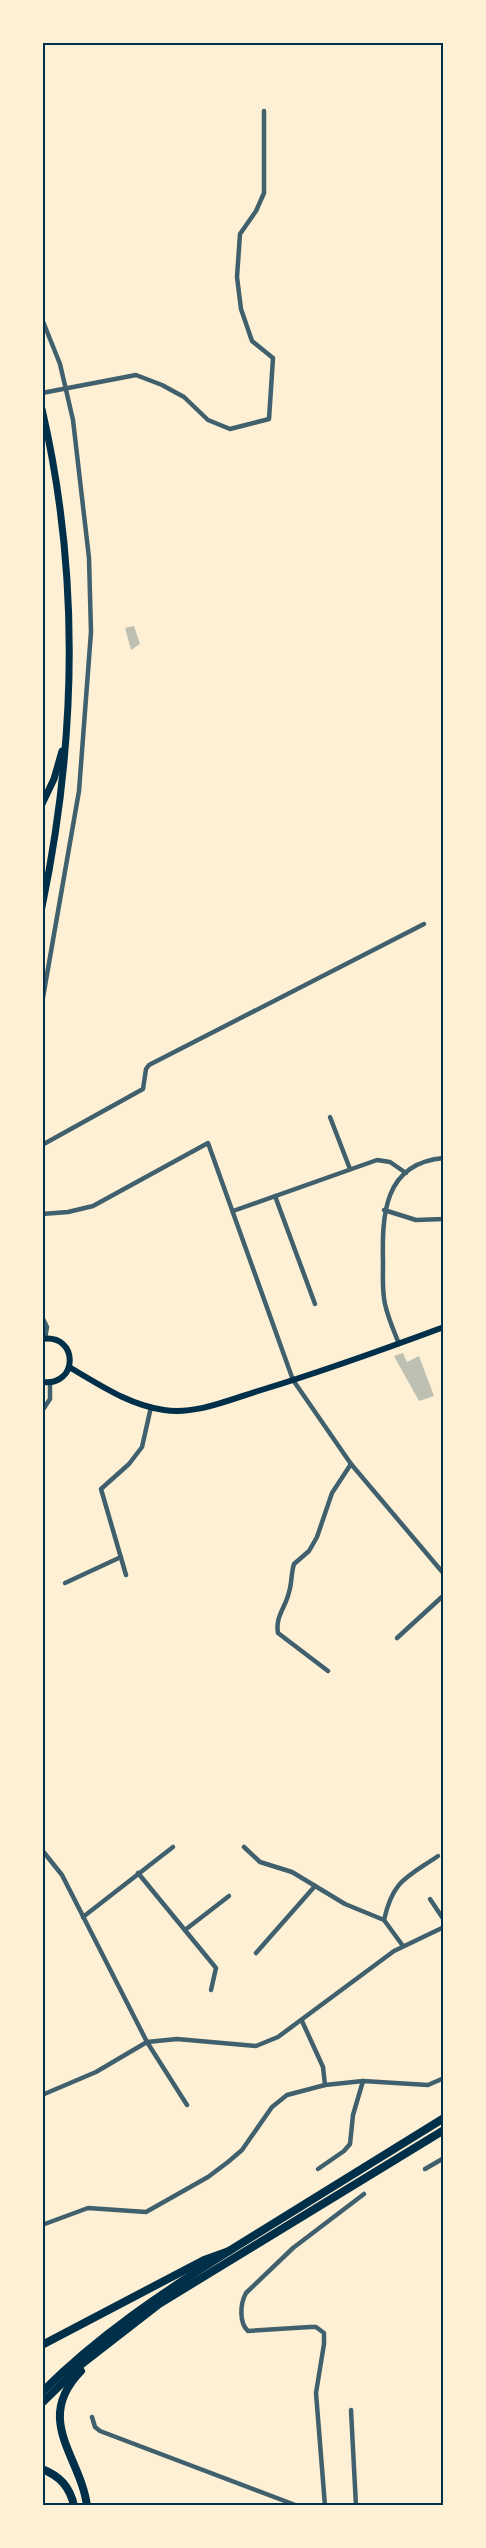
<svg xmlns="http://www.w3.org/2000/svg" width="486" height="2548" font-family="Roboto,sans-serif">
	<rect width="100%" height="100%" fill="#fdf0d5"/>
	<g fill="#bec0b2">
		<path d="M 134,626 L 140,644 L 131,650 L 125,628 Z"/>
		<path d="M 403,1353 L 407,1362 L 419,1356 L 434,1396 L 419,1401 L 394,1356 Z"/>
	</g>
	<g fill="none" stroke-linecap="round" stroke-linejoin="round">
		<g stroke="#3f606c" stroke-width="4.5">
			<path d="M 42,319 L 60,364 L 73,420 L 89,558 L 91,632 L 79,791 L 42,1003"/>
			<path d="M 42,393 L 136,375 L 162,385 L 184,397 L 208,420 L 230,429 L 269,419 L 273,358 L 252,341 L 241,309 L 237,277 L 240,234 L 256,211 L 264,193 L 264,111"/>
			<path d="M 330,1117 L 350,1169"/>
			<path d="M 42,1145 L 143,1089 L 146,1069 L 149,1065 L 424,924"/>
			<path d="M 275,1196 L 315,1304"/>
			<path d="M 384,1210 L 416,1220 L 444,1219"/>
			<path d="M 233,1211 L 377,1160 L 390,1162 L 406,1173"/>
			<path d="M 42,1214 L 68,1212 L 93,1206 L 208,1143 L 293,1380 L 351,1464 L 444,1574"/>
			<path d="M 42,1317 L 47,1327 L 45,1338"/>
			<path d="M 399,1344 C 394,1331 388,1318 385,1304 C 382,1291 383,1276 383,1263 C 382,1216 383,1163 444,1158"/>
			<path d="M 42,1411 L 50,1399 L 50,1383"/>
			<path d="M 126,1575 L 101,1489 L 129,1464 L 142,1447 L 151,1407"/>
			<path d="M 65,1583 L 121,1557"/>
			<path d="M 397,1638 L 444,1595"/>
			<path d="M 328,1671 L 278,1633 C 275,1616 286,1607 289,1592 C 292,1583 291,1573 294,1564 L 309,1551 L 317,1537 L 332,1493 L 351,1464"/>
			<path d="M 244,1847 L 260,1862 L 292,1872 L 345,1904 L 384,1920 L 403,1946"/>
			<path d="M 42,1850 L 62,1875 L 147,2042 L 187,2105"/>
			<path d="M 138,1873 L 216,1968 L 211,1990"/>
			<path d="M 430,1899 L 444,1920"/>
			<path d="M 83,1917 L 173,1847"/>
			<path d="M 384,1920 C 393,1880 406,1878 438,1856"/>
			<path d="M 185,1930 L 229,1896"/>
			<path d="M 256,1953 L 315,1886"/>
			<path d="M 302,2021 L 323,2067 L 325,2085"/>
			<path d="M 42,2095 L 96,2072 L 147,2042 L 177,2039 L 256,2046 L 278,2037 L 394,1951 L 444,1927"/>
			<path d="M 318,2169 L 344,2151 L 350,2144 L 353,2115 L 363,2081"/>
			<path d="M 425,2169 L 444,2158"/>
			<path d="M 42,2225 L 88,2208 L 146,2212 L 208,2177 L 228,2162 L 242,2150 L 272,2107 L 287,2095 L 325,2085 L 363,2081 L 428,2085 L 444,2078"/>
			<path d="M 351,2410 L 356,2506"/>
			<path d="M 92,2417 L 95,2427 L 100,2431 L 298,2506"/>
			<path d="M 325,2506 L 316,2393 L 324,2344 L 324,2333 L 316,2327 L 310,2327 L 248,2331 C 239,2323 240,2304 246,2293 L 293,2248 L 364,2194"/>
		</g>
		<g stroke="#003049" stroke-width="6">
			<path d="M 42,1339 C 79,1333 79,1387 42,1382"/>
			<path d="M 69,1367 C 100,1385 129,1405 164,1410 C 195,1415 229,1400 258,1391 C 321,1372 382,1350 444,1327"/>
		</g>
		<g stroke="#003049" stroke-width="7">
			<path d="M 42,409 C 80,573 76,743 42,907"/>
			<path d="M 42,804 L 54,779 L 62,751"/>
		</g>
		<g stroke="#003049" stroke-width="8">
			<path d="M 42,2345 L 204,2260 L 229,2251 L 444,2118"/>
			<path d="M 81,2371 C 33,2420 81,2457 87,2506"/>
			<path d="M 42,2403 L 83,2363 L 159,2304 L 444,2130"/>
			<path d="M 42,2469 C 60,2476 70,2487 74,2506"/>
		</g>
		<path stroke="#003049" stroke-width="8" d="M 42,2392 C 98,2336 162,2293 229,2251"/>
	</g>
	<rect width="486" height="2548" fill="none" stroke="#fdf0d5" stroke-width="87"/>
	<rect x="44" y="44" width="398" height="2460" fill="none" stroke="#003049" stroke-width="2"/>
</svg>
